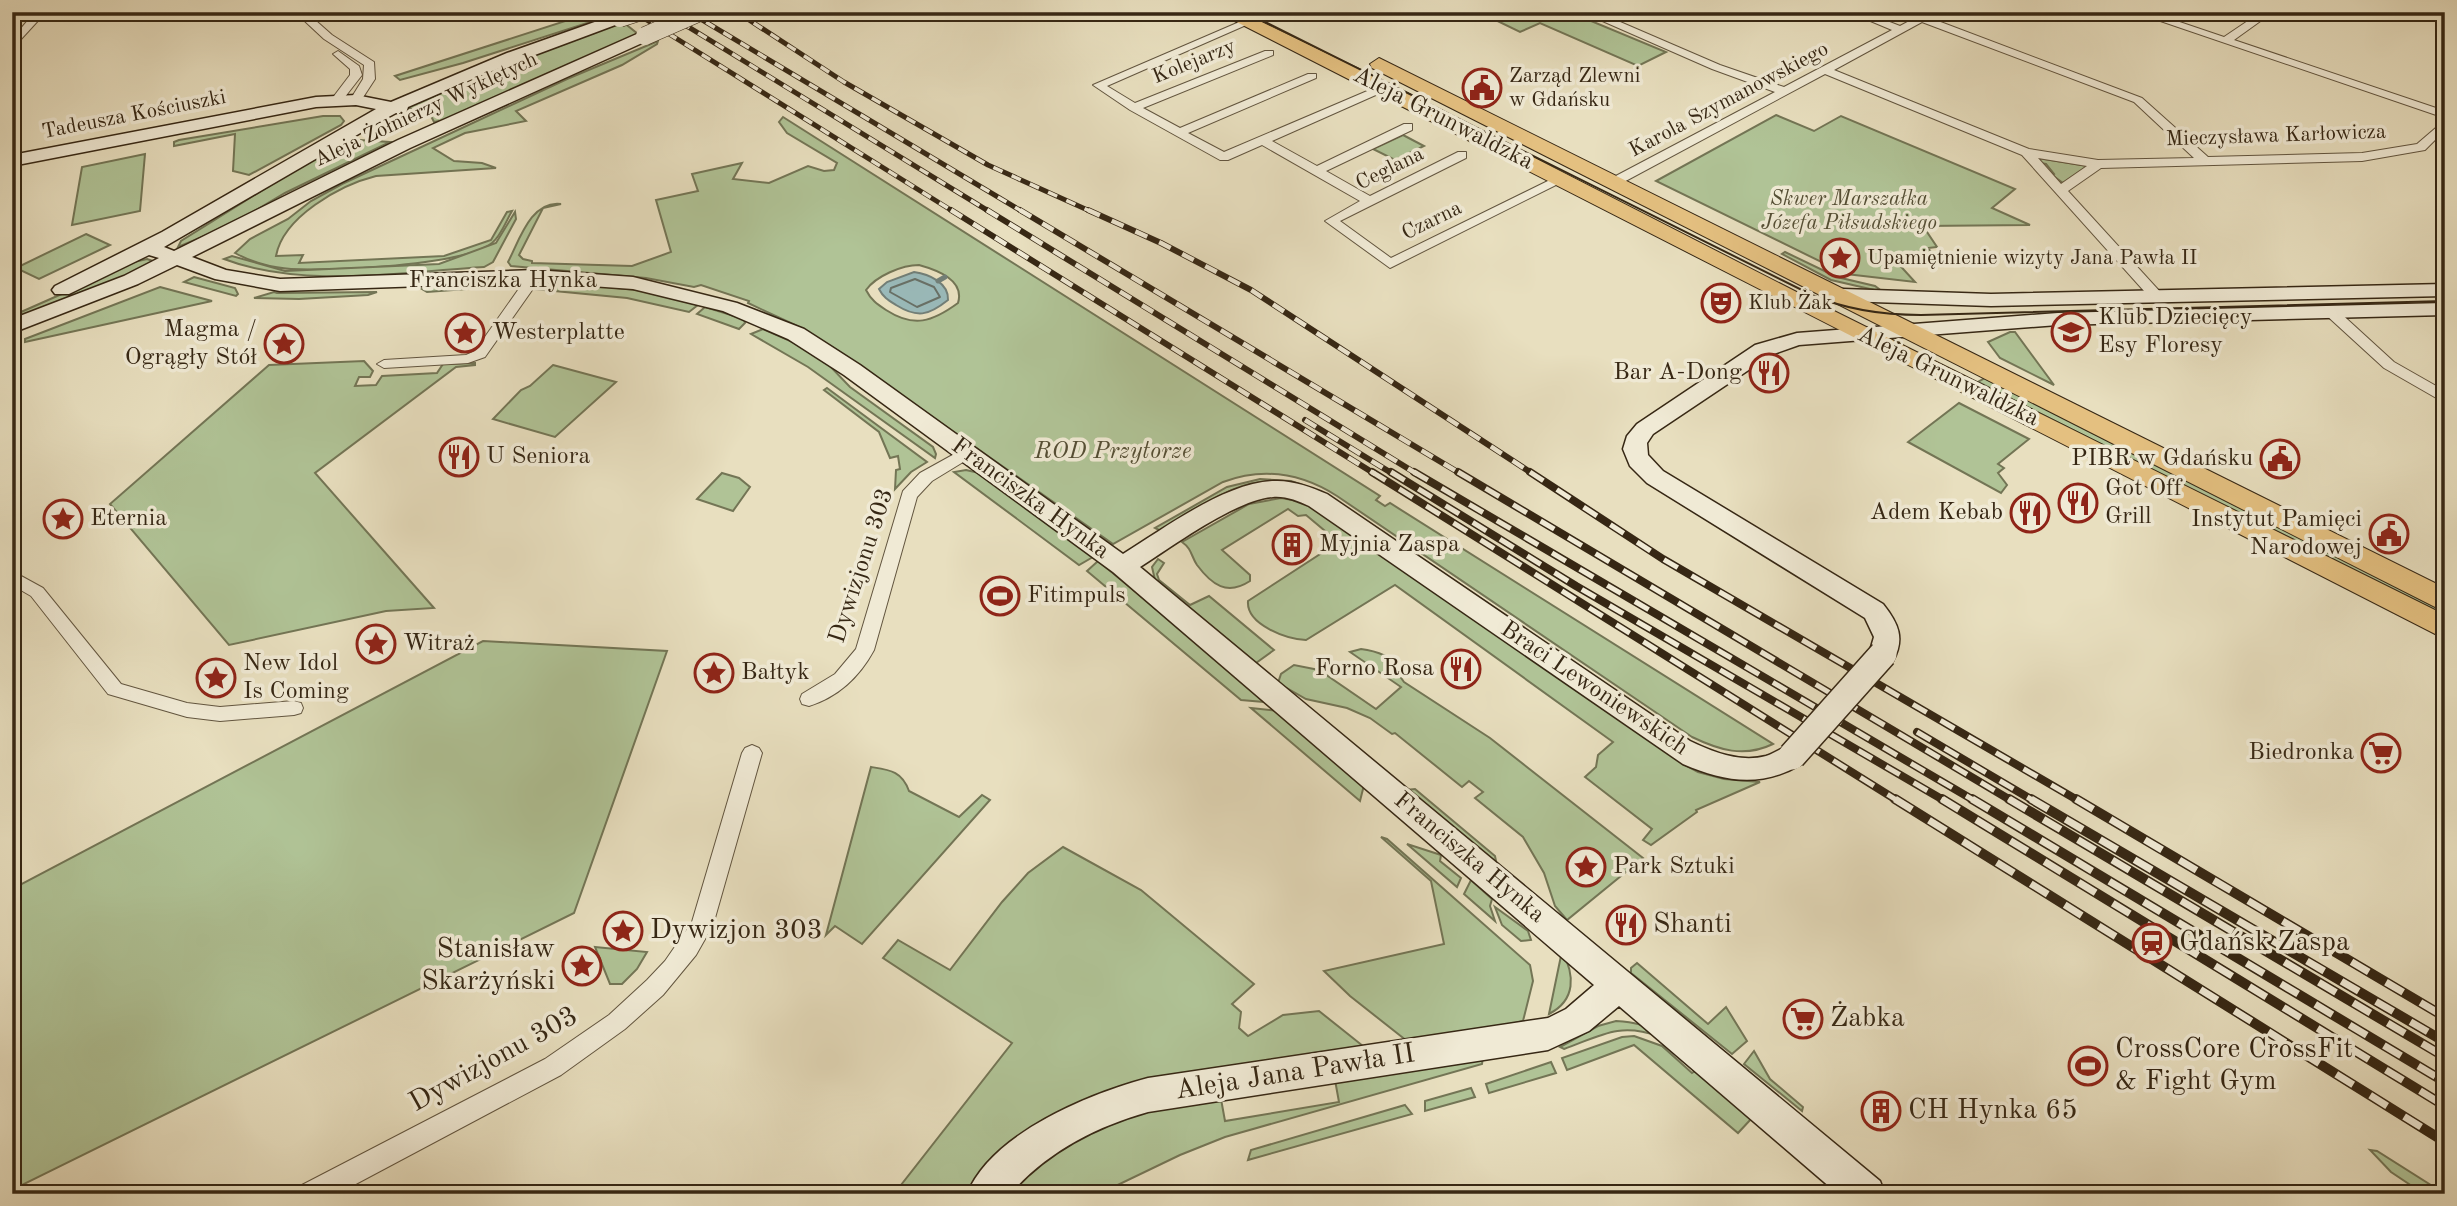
<svg xmlns="http://www.w3.org/2000/svg" width="2457" height="1206" font-family="'Old Standard TT',serif">
	<rect width="100%" height="100%" fill="#e8dfbf"/>
	<filter id="stains"><feTurbulence type="fractalNoise" baseFrequency=".00286" numOctaves="4"/><feColorMatrix values="0 0 0 0 .2 0 0 0 0 .09 0 0 0 0 .02 0 0 0 .5 -.17"/></filter>
	<radialGradient id="worn" r=".72"><stop offset=".6" stop-color="#630" stop-opacity="0"/><stop offset="1" stop-color="#630" stop-opacity=".3"/></radialGradient>
	<g fill="#b0c396" stroke="#737555" stroke-width="2" fill-rule="evenodd">
		<path d="M 593,12 L 606,17 L 463,63 L 400,80 L 395,76 Z"/>
		<path d="M 1581,12 L 1583,13 L 1579,16 L 1666,52 L 1638,66 L 1540,23 L 1520,32 L 1481,13 Z"/>
		<path d="M 623,22 L 638,34 L 445,120 L 434,122 L 431,116 L 406,107 L 465,80 Z"/>
		<path d="M 658,41 L 657,44 L 622,65 L 516,111 L 526,121 L 465,133 L 433,148 L 454,161 L 482,163 L 496,168 L 376,176 C 340,185 283,217 276,256 L 303,255 L 299,263 L 444,256 L 491,240 L 507,212 L 512,211 C 506,221 501,236 492,243 C 462,266 332,271 291,269 C 273,268 251,262 235,253 L 250,239 L 288,219 L 311,201 L 342,184 L 567,79 Z"/>
		<path d="M 1776,115 L 1814,131 L 1841,116 L 2015,189 L 1992,208 L 2030,225 L 1923,226 L 1937,247 L 1928,248 L 1935,257 L 1894,259 L 1915,282 L 1846,274 L 1656,181 Z"/>
		<path d="M 323,116 L 340,116 L 344,121 L 341,125 L 249,175 L 233,171 L 235,134 L 174,146 L 174,142 L 179,140 Z"/>
		<path d="M 783,117 L 1380,496 L 1376,500 L 1385,506 L 1390,503 L 1773,744 C 1744,758 1719,750 1692,737 L 1337,496 C 1301,473 1263,467 1223,482 L 1113,544 L 837,350 L 795,325 L 748,303 L 749,301 L 701,285 L 694,287 L 646,278 L 511,266 L 508,262 C 519,241 531,200 561,204 L 543,208 L 519,255 L 523,259 L 532,261 L 532,263 L 632,266 L 671,252 L 656,200 L 698,191 L 692,174 L 742,163 L 733,179 L 769,183 L 808,166 L 824,171 L 834,170 L 837,163 L 787,133 L 779,122 ZM 919,265 C 937,270 965,280 958,303 C 932,322 914,328 886,310 C 877,304 871,300 866,290 C 876,276 902,265 919,265 Z"/>
		<path d="M 1403,135 L 1424,146 L 1395,160 L 1373,149 Z"/>
		<path d="M 344,139 L 390,142 L 285,193 L 231,225 L 178,247 L 181,241 Z"/>
		<path d="M 145,154 L 140,211 L 72,225 L 82,167 Z"/>
		<path d="M 2038,158 L 2088,166 L 2063,183 L 2052,175 L 2054,174 L 2046,164 L 2040,163 Z"/>
		<path d="M 515,212 L 516,219 L 493,262 L 484,267 C 401,272 302,289 224,259 L 232,256 L 285,271 L 439,264 L 496,243 Z"/>
		<path d="M 86,234 L 110,245 L 39,279 L 16,268 Z"/>
		<path d="M 1785,252 L 1837,277 L 1875,286 L 1883,292 L 1831,280 L 1782,254 Z"/>
		<path d="M 147,259 L 153,261 L 150,266 L 12,322 L 12,316 L 134,262 Z"/>
		<path d="M 194,277 L 235,288 L 238,294 L 236,296 L 184,282 Z"/>
		<path d="M 548,281 L 646,291 L 698,305 L 689,312 L 627,298 L 534,289 Z"/>
		<path d="M 457,283 L 520,283 L 521,285 L 427,292 L 422,289 Z"/>
		<path d="M 160,287 L 212,301 L 25,342 L 25,339 Z"/>
		<path d="M 274,292 L 277,293 L 377,292 L 368,295 L 299,299 L 254,298 Z"/>
		<path d="M 705,307 L 744,319 L 745,323 L 739,329 L 697,314 Z"/>
		<path d="M 763,329 L 795,343 L 827,363 L 850,387 L 933,447 L 936,454 L 935,458 L 808,367 L 751,334 Z"/>
		<path d="M 2010,332 L 2015,332 L 2054,385 L 2000,358 L 1988,342 Z"/>
		<path d="M 364,361 L 373,371 L 370,377 L 359,377 L 355,386 L 376,385 L 382,376 L 437,373 L 443,364 L 475,363 L 475,365 L 456,367 L 315,473 L 434,608 L 386,611 L 229,645 L 110,504 L 269,365 Z"/>
		<path d="M 553,365 L 616,382 L 555,437 L 493,419 L 521,390 L 530,386 Z"/>
		<path d="M 1985,378 L 2445,610 L 2445,618 L 1978,382 Z"/>
		<path d="M 827,388 L 927,462 L 911,472 L 895,489 L 896,470 L 900,469 L 898,456 L 890,458 L 879,432 L 824,390 Z"/>
		<path d="M 1959,403 L 2029,439 L 1998,464 L 2004,468 L 1998,473 L 2007,485 L 2001,493 L 1908,442 Z"/>
		<path d="M 966,470 L 979,473 L 1093,557 L 1079,565 L 954,472 Z"/>
		<path d="M 722,473 L 739,478 L 750,487 L 733,511 L 697,499 Z"/>
		<path d="M 1260,479 L 1291,481 L 1314,489 C 1296,485 1279,480 1260,482 C 1228,485 1189,515 1161,531 L 1155,528 L 1227,487 Z"/>
		<path d="M 1281,498 L 1304,502 L 1601,705 L 1683,764 L 1698,772 L 1724,779 L 1760,782 L 1696,810 L 1697,812 L 1651,845 L 1643,840 L 1652,829 L 1585,777 L 1596,767 L 1598,755 L 1613,742 L 1395,585 L 1306,640 C 1287,639 1246,625 1248,601 L 1334,545 L 1337,541 L 1306,515 L 1298,516 L 1288,509 L 1222,550 L 1250,575 L 1250,581 C 1227,596 1212,585 1197,565 C 1191,556 1192,549 1182,542 L 1249,504 Z"/>
		<path d="M 1158,559 L 1164,563 L 1157,574 L 1159,580 L 1190,605 L 1209,596 L 1274,650 L 1256,663 L 1155,580 L 1152,567 Z"/>
		<path d="M 1098,561 L 1208,651 L 1264,702 L 1241,700 L 1087,571 Z"/>
		<path d="M 483,641 L 667,651 L 574,913 L 12,1190 L 12,889 Z"/>
		<path d="M 1361,649 C 1379,651 1393,658 1406,670 L 1399,675 L 1404,682 L 1490,738 L 1643,858 L 1567,920 L 1555,906 L 1544,873 L 1523,837 L 1475,798 L 1483,792 L 1469,781 L 1462,787 L 1395,733 L 1392,734 L 1370,718 L 1347,708 L 1306,699 L 1278,683 L 1281,674 L 1294,665 L 1319,670 L 1376,709 L 1401,687 L 1350,652 Z"/>
		<path d="M 1251,708 L 1278,711 L 1364,785 L 1360,801 Z"/>
		<path d="M 871,767 C 890,770 902,771 909,791 L 959,817 L 982,795 L 990,800 L 862,944 L 835,926 L 826,935 Z"/>
		<path d="M 1415,789 L 1495,856 L 1496,861 L 1494,862 L 1405,790 Z"/>
		<path d="M 1381,837 L 1387,839 L 1530,965 L 1533,981 L 1523,1021 L 1491,1029 L 1407,1041 L 1350,996 L 1324,971 L 1444,944 L 1431,881 Z"/>
		<path d="M 1407,844 L 1441,855 L 1440,861 L 1461,878 L 1457,887 Z"/>
		<path d="M 1063,847 L 1141,890 L 1254,984 L 1232,1004 L 1241,1012 L 1239,1028 L 1248,1036 L 1283,1015 L 1319,1011 L 1368,1050 L 1217,1071 L 967,1194 L 894,1194 L 1012,1043 L 883,958 L 898,940 L 950,970 L 1002,902 L 1028,873 Z"/>
		<path d="M 1471,880 L 1492,899 L 1490,906 L 1495,921 L 1464,894 Z"/>
		<path d="M 1495,907 L 1528,931 L 1531,940 L 1521,941 L 1502,925 Z"/>
		<path d="M 595,947 L 647,952 L 637,969 L 622,984 L 610,984 Z"/>
		<path d="M 1562,951 C 1575,975 1576,1000 1549,1014 Z"/>
		<path d="M 1637,963 L 1708,1024 L 1726,1007 L 1747,1041 L 1732,1054 L 1631,973 L 1631,968 Z"/>
		<path d="M 1616,1021 C 1633,1022 1646,1024 1658,1036 C 1619,1022 1600,1036 1564,1049 L 1560,1047 L 1598,1026 Z"/>
		<path d="M 1634,1036 L 1662,1046 L 1692,1073 L 1698,1069 L 1752,1118 L 1738,1133 L 1634,1045 L 1567,1070 L 1562,1058 L 1622,1037 Z"/>
		<path d="M 1754,1051 L 1770,1079 L 1803,1107 L 1802,1111 L 1744,1064 Z"/>
		<path d="M 1483,1057 L 1482,1064 L 1225,1137 L 1180,1155 L 1099,1194 L 1004,1194 L 1056,1146 L 1119,1117 L 1221,1099 L 1225,1121 L 1339,1102 L 1335,1080 Z"/>
		<path d="M 1551,1062 L 1556,1073 L 1489,1093 L 1486,1084 Z"/>
		<path d="M 1471,1088 L 1475,1097 L 1425,1111 L 1425,1101 Z"/>
		<path d="M 1405,1105 L 1412,1114 L 1248,1160 L 1251,1150 Z"/>
		<path d="M 2370,1150 L 2377,1151 L 2445,1194 L 2424,1194 L 2391,1172 Z"/>
	</g>
	<path fill="#9ababa" stroke="#727f78" stroke-width="2" d="M 914,272 C 929,274 949,283 948,300 C 928,316 917,318 896,305 C 888,300 883,297 879,289 L 887,282 Z"/>
	<g fill="none" stroke-linecap="round" stroke-linejoin="round">
		<path stroke="#687067" stroke-width="2" d="M 915,279 L 934,287 L 940,297 L 917,307 L 890,292 L 891,288 Z"/>
		<path stroke="#727f78" stroke-width="5" d="M 938,281 L 945,277"/>
		<defs>
			<g id="street">
				<path d="M 35,12 L 46,12 L 12,49 L 12,39 Z"/>
				<path d="M 295,12 L 306,12 L 332,35 L 374,62 L 375,79 L 360,102 L 350,100 L 363,79 L 364,65 L 324,39 Z"/>
				<path d="M 1582,12 L 1597,12 L 1720,65 L 1784,87 L 1892,30 L 1849,12 L 1864,12 L 1900,26 L 1926,12 L 1939,12 L 1930,18 L 2142,98 L 2208,157 L 2362,153 L 2417,144 L 2445,120 L 2445,130 L 2425,150 L 2362,161 L 2101,168 L 2068,191 L 2163,295 L 2163,301 L 2153,301 L 2022,155 L 1825,74 L 1620,184 L 1612,184 L 1612,178 L 1775,92 L 1712,69 ZM 1922,22 L 2134,102 L 2194,158 L 2098,160 L 2029,149 L 1834,70 ZM 2038,158 L 2087,166 L 2061,184 Z"/>
				<path d="M 2134,12 L 2150,12 L 2224,37 L 2261,12 L 2273,12 L 2234,40 L 2445,111 L 2445,118 Z"/>
				<path d="M 1244,20 L 1253,22 L 1107,86 L 1135,103 L 1265,51 L 1273,51 L 1273,55 L 1143,108 L 1180,128 L 1308,74 L 1316,74 L 1316,78 L 1188,133 L 1224,152 L 1379,86 L 1387,86 L 1387,90 L 1272,141 L 1317,166 L 1404,124 L 1412,124 L 1412,130 L 1326,171 L 1370,196 L 1458,152 L 1466,152 L 1466,158 L 1340,221 L 1391,258 L 1558,176 L 1562,175 L 1568,179 L 1390,268 L 1325,221 L 1360,201 L 1262,145 L 1228,160 L 1220,160 L 1130,110 L 1093,85 Z"/>
				<path d="M 338,51 L 359,66 L 362,75 L 341,102 L 337,103 L 331,100 L 350,75 L 350,69 L 333,54 Z"/>
				<path d="M 535,272 L 542,276 L 485,357 L 468,363 L 384,368 L 377,364 L 384,360 L 466,355 L 475,351 L 530,273 Z"/>
				<path d="M 2331,308 L 2336,309 L 2394,362 L 2445,391 L 2445,403 L 2384,368 L 2326,315 L 2324,312 Z"/>
				<path d="M 967,447 L 973,448 L 975,452 L 973,456 L 932,481 L 917,497 L 874,650 C 860,676 838,697 809,706 L 802,704 L 800,699 L 802,694 L 835,674 L 856,649 L 903,491 L 920,473 Z"/>
				<path d="M 12,571 L 43,588 L 121,684 L 187,703 L 220,707 L 294,701 L 301,703 L 303,708 L 301,713 L 294,715 L 220,721 L 187,717 L 108,694 L 31,596 L 12,585 Z"/>
				<path d="M 752,745 L 759,748 L 762,753 L 713,925 L 696,955 L 663,995 L 625,1029 L 561,1075 L 337,1194 L 299,1194 L 302,1185 L 545,1059 L 609,1015 L 647,980 L 665,961 L 692,922 L 742,753 L 745,748 Z"/>
			</g>
			<g id="secondary">
				<path d="M 620,13 L 628,18 L 626,21 L 484,74 L 408,107 L 406,113 L 396,113 L 381,121 L 164,247 L 174,251 L 398,140 L 639,33 L 651,33 L 653,36 L 651,39 L 410,148 L 192,257 L 226,270 L 280,279 L 535,270 L 633,277 L 737,303 L 804,329 L 860,365 L 1123,554 C 1165,528 1224,483 1274,481 C 1292,480 1311,487 1327,494 L 1690,741 C 1713,752 1740,763 1766,756 C 1775,753 1783,747 1792,744 L 1802,748 L 1806,756 L 1802,764 C 1761,788 1725,782 1683,764 L 1309,506 C 1298,501 1286,496 1273,497 C 1235,500 1173,546 1140,567 L 1880,1181 L 1885,1194 L 1838,1194 L 1619,1006 L 1589,1031 L 1548,1050 L 1148,1112 C 1095,1127 1047,1152 1010,1194 L 967,1194 C 992,1133 1089,1094 1148,1078 L 1548,1018 L 1566,1009 L 1594,985 L 1113,572 L 844,375 L 788,339 L 723,311 L 633,289 L 535,282 L 280,291 L 215,279 L 177,265 L 138,284 L 12,333 L 12,319 L 124,276 L 159,258 L 149,255 L 69,294 L 55,294 L 52,290 L 55,286 L 162,232 L 376,109 L 356,105 L 316,107 L 12,166 L 12,155 L 316,97 L 356,95 L 391,102 L 507,53 Z"/>
				<path d="M 2445,284 L 2445,296 L 1991,306 L 1843,301 L 1836,299 L 1833,295 L 1836,291 L 1843,289 L 1991,294 Z"/>
				<path d="M 2445,303 L 2445,315 L 2058,325 L 1799,345 L 1771,355 L 1653,434 L 1647,443 L 1648,455 L 1663,471 L 1883,604 C 1899,624 1905,639 1893,661 L 1883,664 L 1873,661 L 1869,654 L 1874,637 L 1865,618 L 1647,483 L 1630,466 L 1623,449 L 1627,436 L 1637,424 L 1755,345 L 1797,333 L 2058,313 Z"/>
			</g>
			<g id="primary">
				<path d="M 1217,12 L 1241,12 L 1390,84 L 1822,305 L 2445,615 L 2445,639 Z"/>
				<path d="M 1379,58 L 2445,588 L 2445,612 L 1372,68 L 1370,64 Z"/>
			</g>
		</defs>
		<use href="#street" stroke="#62553f" stroke-width="2"/>
		<use href="#secondary" stroke="#362714" stroke-width="3"/>
		<use href="#primary" stroke="#362714" stroke-width="2"/>
		<use href="#street" fill="#f0ead5" fill-rule="evenodd"/>
		<use href="#secondary" fill="#f0ead5" fill-rule="evenodd"/>
		<use href="#primary" fill="#e4c080" fill-rule="evenodd"/>
		<path stroke="#362714" stroke-width="2" d="M 1245,12 L 1812,295 C 1847,310 1883,315 1921,315 L 2445,301"/>
		<defs>
			<g id="rail-far3">
				<path d="M 634,12 L 954,212"/>
				<path d="M 664,12 L 990,212"/>
				<path d="M 689,12 L 1023,212"/>
				<path d="M 737,12 L 844,82 L 988,165 L 1092,212"/>
			</g>
			<g id="rail-far2">
				<path d="M 951,210 L 1375,474"/>
				<path d="M 987,210 L 1417,474"/>
				<path d="M 1020,210 L 1461,474"/>
				<path d="M 1088,210 L 1161,243 L 1251,290 L 1533,474"/>
				<path d="M 1305,420 L 1393,474"/>
			</g>
			<g id="rail-far1">
				<path d="M 1372,472 L 1898,801"/>
				<path d="M 1391,472 L 1576,586 L 1945,801"/>
				<path d="M 1414,472 L 1975,801"/>
				<path d="M 1458,472 L 2012,801"/>
				<path d="M 1530,472 L 1663,559 L 2079,801"/>
				<path d="M 1917,732 L 2034,801"/>
			</g>
			<g id="rail">
				<path d="M 1895,799 L 2445,1142"/>
				<path d="M 1942,799 L 2445,1106"/>
				<path d="M 1972,799 L 2445,1082"/>
				<path d="M 2009,799 L 2445,1057"/>
				<path d="M 2031,799 L 2445,1042"/>
				<path d="M 2076,799 L 2445,1017"/>
			</g>
		</defs>
		<use href="#rail-far3" stroke="#362714" stroke-width="5"/>
		<use href="#rail-far2" stroke="#362714" stroke-width="6"/>
		<use href="#rail-far1" stroke="#362714" stroke-width="8"/>
		<use href="#rail" stroke="#362714" stroke-width="10"/>
		<use href="#rail-far3" stroke="#f0ead5" stroke-width="3.5" stroke-dasharray="10" stroke-linecap="butt"/>
		<use href="#rail-far2" stroke="#f0ead5" stroke-width="4.5" stroke-dasharray="13" stroke-linecap="butt"/>
		<use href="#rail-far1" stroke="#f0ead5" stroke-width="5" stroke-dasharray="16" stroke-linecap="butt"/>
		<use href="#rail" stroke="#f0ead5" stroke-width="7" stroke-dasharray="20" stroke-linecap="butt"/>
		<defs>
			<g id="secondary-bridge-far1">
				<path d="M 620,18 L 639,12"/>
				<path d="M 645,36 L 700,12"/>
			</g>
			<path id="secondary-bridge" d="M 1792,756 L 1883,654"/>
		</defs>
		<use href="#secondary-bridge-far1" stroke="#362714" stroke-width="19" stroke-linecap="butt"/>
		<use href="#secondary-bridge" stroke="#362714" stroke-width="30" stroke-linecap="butt"/>
		<use href="#secondary-bridge-far1" stroke="#f0ead5" stroke-width="18"/>
		<use href="#secondary-bridge" stroke="#f0ead5" stroke-width="27"/>
	</g>
	<defs>
		<symbol id="civic-ring" viewBox="-11 -11 22 22"><circle r="9.5" fill="#f0ead5" stroke="#8f2418" stroke-width="1.5"/><path d="M-.6-6.5H3V-4.5H.6V-3L4-1V1h2V6H-6V1h2V-1L-.6-3ZM-1.2 2.5V6h2.4V2.5Z" fill="#8f2418"/></symbol>
		<symbol id="sight-ring" viewBox="-11 -11 22 22"><circle r="9.5" fill="#f0ead5" stroke="#8f2418" stroke-width="1.5"/><path d="M0-6L1.8-2.2L6-1.7L2.9 1.2L3.7 5.4L0 3.3L-3.7 5.4L-2.9 1.2L-6-1.7L-1.8-2.2Z" fill="#8f2418"/></symbol>
		<symbol id="theatre-ring" viewBox="-11 -11 22 22"><circle r="9.5" fill="#f0ead5" stroke="#8f2418" stroke-width="1.5"/><path d="M-5-5.5Q0-4 5-5.5V0Q5 5 0 6Q-5 5-5 0ZM-3.3-2.5H-1v1.5H-3.3ZM1-2.5H3.3v1.5H1ZM-2.8 1Q0 5.5 2.8 1Z" fill="#8f2418"/></symbol>
		<symbol id="school-ring" viewBox="-11 -11 22 22"><circle r="9.5" fill="#f0ead5" stroke="#8f2418" stroke-width="1.5"/><path d="M0-5L7-2L0 1L-7-2ZM-4 1L0 2.5L4 1V4Q0 6-4 4Z" fill="#8f2418"/></symbol>
		<symbol id="restaurant-ring" viewBox="-11 -11 22 22"><circle r="9.5" fill="#f0ead5" stroke="#8f2418" stroke-width="1.5"/><path d="M-5-6h1v4h1v-4h1v4h1v-4h1v5L-1.5 .5V6h-2V.5L-5-1ZM5-6V6H3V1.5H1.5Q1.5-4 5-6Z" fill="#8f2418"/></symbol>
		<symbol id="building-ring" viewBox="-11 -11 22 22"><circle r="9.5" fill="#f0ead5" stroke="#8f2418" stroke-width="1.5"/><path d="M-4-6H4V6H1V3H-1V6H-4ZM-2.5-4.3h1.7v1.8h-1.7ZM.8-4.3h1.7v1.8H.8ZM-2.5-1h1.7V.8h-1.7ZM.8-1h1.7V.8H.8Z" fill="#8f2418"/></symbol>
		<symbol id="stadium-ring" viewBox="-11 -11 22 22"><circle r="9.5" fill="#f0ead5" stroke="#8f2418" stroke-width="1.5"/><path d="M0-5a6.5 5 0 1 0 0 10a6.5 5 0 1 0 0-10ZM-3.5-1.8h7v3.6h-7Z" fill="#8f2418"/></symbol>
		<symbol id="supermarket-ring" viewBox="-11 -11 22 22"><circle r="9.5" fill="#f0ead5" stroke="#8f2418" stroke-width="1.5"/><path d="M-6-5.5h2.5l.6 2H6L4.5 2H-2.5L-4.4-4H-6ZM-1.5 3.2a1.3 1.3 0 1 0 .1 0ZM3 3.2a1.3 1.3 0 1 0 .1 0Z" fill="#8f2418"/></symbol>
		<symbol id="station-ring" viewBox="-11 -11 22 22"><circle r="9.5" fill="#f0ead5" stroke="#8f2418" stroke-width="1.5"/><path d="M-3-6H3Q5-6 5-4V2Q5 4 3 4L4.5 6H3L1.5 4h-3L-3 6H-4.5L-3 4Q-5 4-5 2V-4Q-5-6-3-6ZM-3.5-4v3h7v-3ZM-3.5 1v1.5H-2V1ZM2 1v1.5H3.5V1Z" fill="#8f2418"/></symbol>
	</defs>
	<g fill-rule="evenodd">
		<use href="#civic-ring" x="1460" y="66" width="44" height="44"/>
		<use href="#sight-ring" x="1818" y="236" width="44" height="44"/>
		<use href="#theatre-ring" x="1699" y="281" width="44" height="44"/>
		<use href="#school-ring" x="2049" y="310" width="44" height="44"/>
		<use href="#sight-ring" x="443" y="311" width="44" height="44"/>
		<use href="#sight-ring" x="262" y="322" width="44" height="44"/>
		<use href="#restaurant-ring" x="1747" y="351" width="44" height="44"/>
		<use href="#restaurant-ring" x="437" y="435" width="44" height="44"/>
		<use href="#civic-ring" x="2258" y="437" width="44" height="44"/>
		<use href="#restaurant-ring" x="2056" y="481" width="44" height="44"/>
		<use href="#restaurant-ring" x="2008" y="491" width="44" height="44"/>
		<use href="#sight-ring" x="41" y="497" width="44" height="44"/>
		<use href="#civic-ring" x="2367" y="512" width="44" height="44"/>
		<use href="#building-ring" x="1270" y="523" width="44" height="44"/>
		<use href="#stadium-ring" x="978" y="574" width="44" height="44"/>
		<use href="#sight-ring" x="354" y="622" width="44" height="44"/>
		<use href="#restaurant-ring" x="1439" y="647" width="44" height="44"/>
		<use href="#sight-ring" x="692" y="651" width="44" height="44"/>
		<use href="#sight-ring" x="194" y="656" width="44" height="44"/>
		<use href="#supermarket-ring" x="2359" y="731" width="44" height="44"/>
		<use href="#sight-ring" x="1564" y="845" width="44" height="44"/>
		<use href="#restaurant-ring" x="1604" y="903" width="44" height="44"/>
		<use href="#sight-ring" x="601" y="909" width="44" height="44"/>
		<use href="#station-ring" x="2130" y="921" width="44" height="44"/>
		<use href="#sight-ring" x="560" y="944" width="44" height="44"/>
		<use href="#supermarket-ring" x="1781" y="997" width="44" height="44"/>
		<use href="#stadium-ring" x="2066" y="1044" width="44" height="44"/>
		<use href="#building-ring" x="1859" y="1089" width="44" height="44"/>
	</g>
	<g text-anchor="middle" dominant-baseline="central" stroke-width="7" stroke-linejoin="round" paint-order="stroke">
		<g font-size="21" fill="#362714" stroke="#f0ead5">
			<text transform="translate(1194 62) rotate(-22)">Kolejarzy</text>
			<text transform="translate(1729 100) rotate(-28)">Karola Szymanowskiego</text>
			<text transform="translate(426 110) rotate(-25)">Aleja Żołnierzy Wyklętych</text>
			<text transform="translate(134 115) rotate(-11)">Tadeusza Kościuszki</text>
			<text transform="translate(2276 136) rotate(-2)">Mieczysława Karłowicza</text>
			<text transform="translate(1390 169) rotate(-26)">Ceglana</text>
			<text transform="translate(1432 221) rotate(-26)">Czarna</text>
		</g>
		<g font-size="21" fill="#362714" stroke="#f0ead5" text-anchor="start">
			<text x="1509" y="76">Zarząd Zlewni<tspan x="1509" dy="24">w Gdańsku</tspan></text>
			<text x="1867" y="258">Upamiętnienie wizyty Jana Pawła II</text>
			<text x="1748" y="303">Klub Żak</text>
		</g>
		<g font-size="21" font-style="italic" fill="#544e34" stroke="#f0ead5">
			<text x="1849" y="199">Skwer Marszałka<tspan x="1849" dy="24">Józefa Piłsudskiego</tspan></text>
		</g>
		<g font-size="24" fill="#362714" stroke="#f0ead5">
			<text transform="translate(1443 119) rotate(27)">Aleja Grunwaldzka</text>
			<text x="503" y="281">Franciszka Hynka</text>
			<text transform="translate(1948 377) rotate(26)">Aleja Grunwaldzka</text>
			<text transform="translate(1030 499) rotate(36)">Franciszka Hynka</text>
			<text transform="translate(862 566) rotate(-72)">Dywizjonu 303</text>
			<text transform="translate(1594 689) rotate(34)">Braci Lewoniewskich</text>
			<text transform="translate(1469 858) rotate(40)">Franciszka Hynka</text>
		</g>
		<g font-size="24" fill="#362714" stroke="#f0ead5" text-anchor="start">
			<text x="2098" y="318">Klub Dziecięcy<tspan x="2098" dy="28">Esy Floresy</tspan></text>
			<text x="257" y="330" text-anchor="end">Magma /<tspan x="257" dy="28">Ogrągły Stół</tspan></text>
			<text x="492" y="333">Westerplatte</text>
			<text x="1742" y="373" text-anchor="end">Bar A-Dong</text>
			<text x="486" y="457">U Seniora</text>
			<text x="2253" y="459" text-anchor="end">PIBR w Gdańsku</text>
			<text x="2105" y="489">Got Off<tspan x="2105" dy="28">Grill</tspan></text>
			<text x="2003" y="513" text-anchor="end">Adem Kebab</text>
			<text x="90" y="519">Eternia</text>
			<text x="2362" y="520" text-anchor="end">Instytut Pamięci<tspan x="2362" dy="28">Narodowej</tspan></text>
			<text x="1319" y="545">Myjnia Zaspa</text>
			<text x="1027" y="596">Fitimpuls</text>
			<text x="403" y="644">Witraż</text>
			<text x="243" y="664">New Idol<tspan x="243" dy="28">Is Coming</tspan></text>
			<text x="1434" y="669" text-anchor="end">Forno Rosa</text>
			<text x="741" y="673">Bałtyk</text>
			<text x="2354" y="753" text-anchor="end">Biedronka</text>
			<text x="1613" y="867">Park Sztuki</text>
		</g>
		<g font-size="24" font-style="italic" fill="#544e34" stroke="#f0ead5">
			<text x="1113" y="452">ROD Przytorze</text>
		</g>
		<g font-size="28" fill="#362714" stroke="#f0ead5" text-anchor="start">
			<text x="1653" y="925">Shanti</text>
			<text x="650" y="931">Dywizjon 303</text>
			<text x="2179" y="943">Gdańsk Zaspa</text>
			<text x="555" y="950" text-anchor="end">Stanisław<tspan x="555" dy="32">Skarżyński</tspan></text>
			<text x="1830" y="1019">Żabka</text>
			<text x="2115" y="1050">CrossCore CrossFit<tspan x="2115" dy="32">&amp; Fight Gym</tspan></text>
			<text x="1908" y="1111">CH Hynka 65</text>
		</g>
		<g font-size="28" fill="#362714" stroke="#f0ead5">
			<text transform="translate(494 1060) rotate(-29)">Dywizjonu 303</text>
			<text transform="translate(1295 1073) rotate(-9)">Aleja Jana Pawła II</text>
		</g>
	</g>
	<rect width="2457" height="1206" fill="none" stroke="#e8dfbf" stroke-width="42"/>
	<rect x="14" y="14" width="2429" height="1178" fill="none" stroke="#362714" stroke-width="3.5"/>
	<rect x="21" y="21" width="2415" height="1164" fill="none" stroke="#362714" stroke-width="2"/>
	<rect width="100%" height="100%" filter="url(#stains)"/>
	<rect width="100%" height="100%" fill="url(#worn)"/>
</svg>
